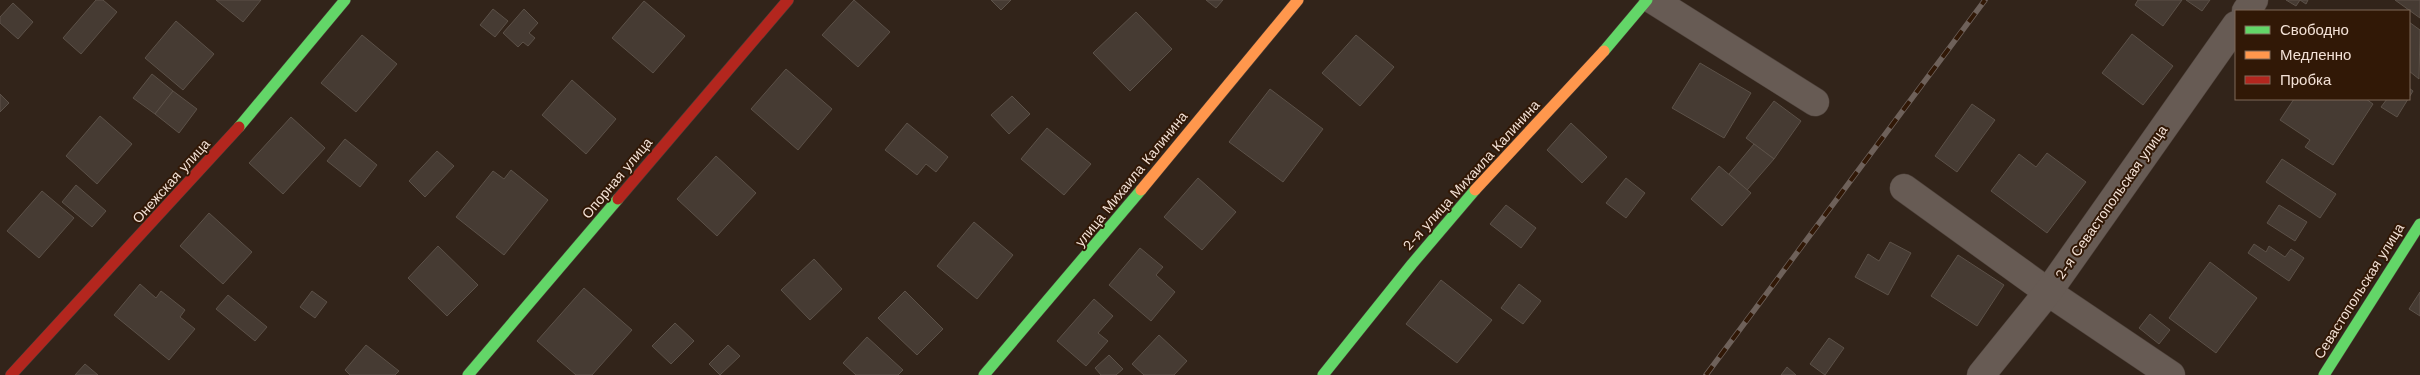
<svg xmlns="http://www.w3.org/2000/svg" width="2420" height="375" font-family="'Work Sans',sans-serif">
	<rect width="100%" height="100%" fill="#32241a"/>
	<g fill="#463b33" stroke="#5c5148">
		<path d="M 96,0 L 103,0 L 117,12 L 81,54 L 63,38 Z"/>
		<path d="M 216,0 L 261,0 L 243,22 Z"/>
		<path d="M 854,0 L 890,32 L 858,67 L 822,35 Z"/>
		<path d="M 991,0 L 1011,0 L 1001,10 Z"/>
		<path d="M 1206,0 L 1223,0 L 1216,8 Z"/>
		<path d="M 2138,0 L 2182,0 L 2163,26 L 2135,5 Z"/>
		<path d="M 2186,0 L 2210,0 L 2202,11 Z"/>
		<path d="M 2286,0 L 2308,0 L 2306,4 L 2300,0 L 2296,6 Z"/>
		<path d="M 2395,0 L 2420,0 L 2420,18 Z"/>
		<path d="M 644,1 L 685,36 L 653,73 L 612,38 Z"/>
		<path d="M 13,3 L 33,22 L 18,39 L 0,23 L 0,17 Z"/>
		<path d="M 493,9 L 508,21 L 495,37 L 480,25 Z"/>
		<path d="M 524,9 L 538,23 L 529,33 L 535,38 L 528,46 L 523,42 L 518,47 L 503,33 Z"/>
		<path d="M 1136,12 L 1172,49 L 1130,91 L 1093,53 Z"/>
		<path d="M 176,21 L 214,54 L 183,90 L 145,58 Z"/>
		<path d="M 2409,22 L 2420,30 L 2419,79 L 2409,71 Z"/>
		<path d="M 2132,34 L 2173,66 L 2143,105 L 2102,73 Z"/>
		<path d="M 362,35 L 397,64 L 356,112 L 321,83 Z"/>
		<path d="M 1356,35 L 1394,67 L 1360,106 L 1322,73 Z"/>
		<path d="M 1700,63 L 1751,93 L 1724,138 L 1672,108 Z"/>
		<path d="M 786,69 L 832,109 L 798,150 L 751,109 Z"/>
		<path d="M 152,74 L 173,91 L 155,114 L 133,98 Z"/>
		<path d="M 572,80 L 616,119 L 586,154 L 542,115 Z"/>
		<path d="M 2409,88 L 2413,91 L 2397,117 L 2381,107 L 2387,99 L 2409,99 Z"/>
		<path d="M 1270,89 L 1323,129 L 1283,182 L 1229,142 Z"/>
		<path d="M 173,91 L 197,109 L 179,133 L 155,114 Z"/>
		<path d="M 0,94 L 9,103 L 0,112 Z"/>
		<path d="M 1012,96 L 1030,114 L 1009,134 L 991,115 Z"/>
		<path d="M 2294,99 L 2366,99 L 2373,104 L 2333,165 L 2305,147 L 2310,140 L 2280,120 Z"/>
		<path d="M 1774,101 L 1801,121 L 1774,159 L 1746,138 Z"/>
		<path d="M 1972,104 L 1995,120 L 1957,172 L 1935,156 Z"/>
		<path d="M 100,116 L 132,144 L 97,184 L 66,156 Z"/>
		<path d="M 291,117 L 325,148 L 283,194 L 249,163 Z"/>
		<path d="M 907,123 L 948,157 L 936,172 L 926,164 L 917,175 L 885,150 Z"/>
		<path d="M 1571,123 L 1607,157 L 1582,183 L 1547,150 Z"/>
		<path d="M 1047,128 L 1091,164 L 1064,195 L 1021,159 Z"/>
		<path d="M 345,139 L 377,165 L 360,187 L 327,161 Z"/>
		<path d="M 1754,144 L 1774,159 L 1747,190 L 1729,174 Z"/>
		<path d="M 437,151 L 454,166 L 425,197 L 409,181 Z"/>
		<path d="M 2047,153 L 2086,182 L 2047,233 L 1991,191 L 2019,154 L 2036,167 Z"/>
		<path d="M 716,156 L 756,193 L 717,236 L 677,199 Z"/>
		<path d="M 2282,159 L 2336,194 L 2320,218 L 2266,182 Z"/>
		<path d="M 1719,166 L 1751,193 L 1722,226 L 1691,199 Z"/>
		<path d="M 511,170 L 548,200 L 504,255 L 456,217 L 493,171 L 504,179 Z"/>
		<path d="M 1198,178 L 1236,212 L 1202,250 L 1164,217 Z"/>
		<path d="M 1626,178 L 1645,193 L 1626,218 L 1606,203 Z"/>
		<path d="M 76,185 L 106,211 L 92,227 L 62,202 Z"/>
		<path d="M 42,191 L 74,218 L 39,258 L 7,231 Z"/>
		<path d="M 1506,205 L 1536,228 L 1521,248 L 1490,224 Z"/>
		<path d="M 2279,205 L 2307,222 L 2295,241 L 2267,223 Z"/>
		<path d="M 209,213 L 252,252 L 223,284 L 180,246 Z"/>
		<path d="M 974,222 L 1013,255 L 977,299 L 937,266 Z"/>
		<path d="M 1890,242 L 1911,253 L 1888,295 L 1855,277 L 1868,254 L 1879,261 Z"/>
		<path d="M 2254,244 L 2266,252 L 2269,246 L 2285,257 L 2291,249 L 2304,258 L 2289,281 L 2248,253 Z"/>
		<path d="M 438,246 L 478,285 L 447,316 L 408,278 Z"/>
		<path d="M 1140,248 L 1163,267 L 1156,275 L 1175,292 L 1151,321 L 1109,285 Z"/>
		<path d="M 1958,255 L 2004,285 L 1977,326 L 1931,296 Z"/>
		<path d="M 814,259 L 842,289 L 810,320 L 781,290 Z"/>
		<path d="M 2210,262 L 2257,298 L 2216,353 L 2169,318 Z"/>
		<path d="M 1441,280 L 1492,320 L 1457,363 L 1406,324 Z"/>
		<path d="M 140,284 L 156,298 L 161,291 L 185,310 L 180,317 L 195,329 L 169,360 L 114,315 Z"/>
		<path d="M 1519,284 L 1541,301 L 1523,324 L 1501,308 Z"/>
		<path d="M 584,288 L 632,330 L 592,375 L 576,375 L 537,341 Z"/>
		<path d="M 312,291 L 327,302 L 315,318 L 300,307 Z"/>
		<path d="M 905,291 L 943,329 L 917,355 L 878,318 Z"/>
		<path d="M 2420,292 L 2420,316 L 2409,309 Z"/>
		<path d="M 228,295 L 267,327 L 255,341 L 216,309 Z"/>
		<path d="M 1094,299 L 1113,316 L 1098,333 L 1108,341 L 1086,366 L 1057,341 Z"/>
		<path d="M 2150,314 L 2170,330 L 2159,344 L 2139,328 Z"/>
		<path d="M 675,323 L 694,341 L 671,364 L 652,346 Z"/>
		<path d="M 1159,335 L 1187,361 L 1174,375 L 1144,375 L 1132,364 Z"/>
		<path d="M 867,337 L 903,370 L 898,375 L 856,375 L 843,363 Z"/>
		<path d="M 1829,338 L 1844,348 L 1825,375 L 1810,364 Z"/>
		<path d="M 366,345 L 399,371 L 395,375 L 350,375 L 345,370 Z"/>
		<path d="M 728,345 L 740,356 L 720,375 L 709,364 Z"/>
		<path d="M 1109,355 L 1123,369 L 1116,375 L 1101,375 L 1095,368 Z"/>
		<path d="M 85,364 L 98,375 L 75,375 Z"/>
		<path d="M 1787,367 L 1796,375 L 1781,375 Z"/>
	</g>
	<g fill="none" stroke-linecap="round" stroke-linejoin="round">
		<defs>
			<g id="street">
				<path d="M 1653,0 L 1815,102"/>
				<path d="M 2246,11 L 2254,0"/>
				<path d="M 1904,188 L 2048,292 L 2171,375"/>
				<path d="M 1981,375 L 2048,292 L 2236,25"/>
			</g>
			<g id="fast">
				<path d="M 1604,51 L 1647,0"/>
				<path d="M 239,127 L 345,0"/>
				<path d="M 468,375 L 618,199"/>
				<path d="M 984,375 L 1141,190"/>
				<path d="M 1323,375 L 1412,264 L 1475,190"/>
				<path d="M 2324,375 L 2420,224"/>
			</g>
			<g id="slow">
				<path d="M 1141,190 L 1298,0"/>
				<path d="M 1475,190 L 1604,51"/>
			</g>
			<g id="jam">
				<path d="M 618,199 L 788,0"/>
				<path d="M 11,375 L 239,127"/>
			</g>
		</defs>
		<use href="#street" stroke="#4d4039" stroke-width="29"/>
		<use href="#fast" stroke="#4d4039" stroke-width="12"/>
		<use href="#slow" stroke="#4d4039" stroke-width="12"/>
		<use href="#jam" stroke="#4d4039" stroke-width="12"/>
		<use href="#street" stroke="#675b54" stroke-width="28"/>
		<use href="#fast" stroke="#63d668" stroke-width="11"/>
		<use href="#slow" stroke="#ff974d" stroke-width="11"/>
		<use href="#jam" stroke="#b3261e" stroke-width="11"/>
		<defs>
			<path id="rail" d="M 1706,375 L 1985,0"/>
		</defs>
		<use href="#rail" stroke="#6e615a" stroke-width="5.5"/>
		<use href="#rail" stroke="#311806" stroke-width="4" stroke-dasharray="11" stroke-linecap="butt"/>
	</g>
	<g text-anchor="middle" dominant-baseline="central" stroke-width="4" stroke-linejoin="round" paint-order="stroke">
		<g font-size="14" fill="#f3e1d6" stroke="#311806">
			<text transform="translate(1471 175) rotate(-48)">2-я улица Михаила Калинина</text>
			<text transform="translate(617 178) rotate(-50)">Опорная улица</text>
			<text transform="translate(1131 179) rotate(-51)">улица Михаила Калинина</text>
			<text transform="translate(171 181) rotate(-48)">Онежская улица</text>
			<text transform="translate(2111 202) rotate(-55)">2-я Севастопольская улица</text>
			<text transform="translate(2359 291) rotate(-58)">Севастопольская улица</text>
		</g>
	</g>
	<rect x="2235" y="10" width="175" height="90" fill="#311806" stroke="#7f6859"/>
	<rect x="2245" y="26" width="25" height="8" fill="#63d668" stroke="#7f6859"/>
	<text x="2280" y="35" font-size="15" fill="#f3e1d6">Свободно</text>
	<rect x="2245" y="51" width="25" height="8" fill="#ff974d" stroke="#7f6859"/>
	<text x="2280" y="60" font-size="15" fill="#f3e1d6">Медленно</text>
	<rect x="2245" y="76" width="25" height="8" fill="#b3261e" stroke="#7f6859"/>
	<text x="2280" y="85" font-size="15" fill="#f3e1d6">Пробка</text>
</svg>
